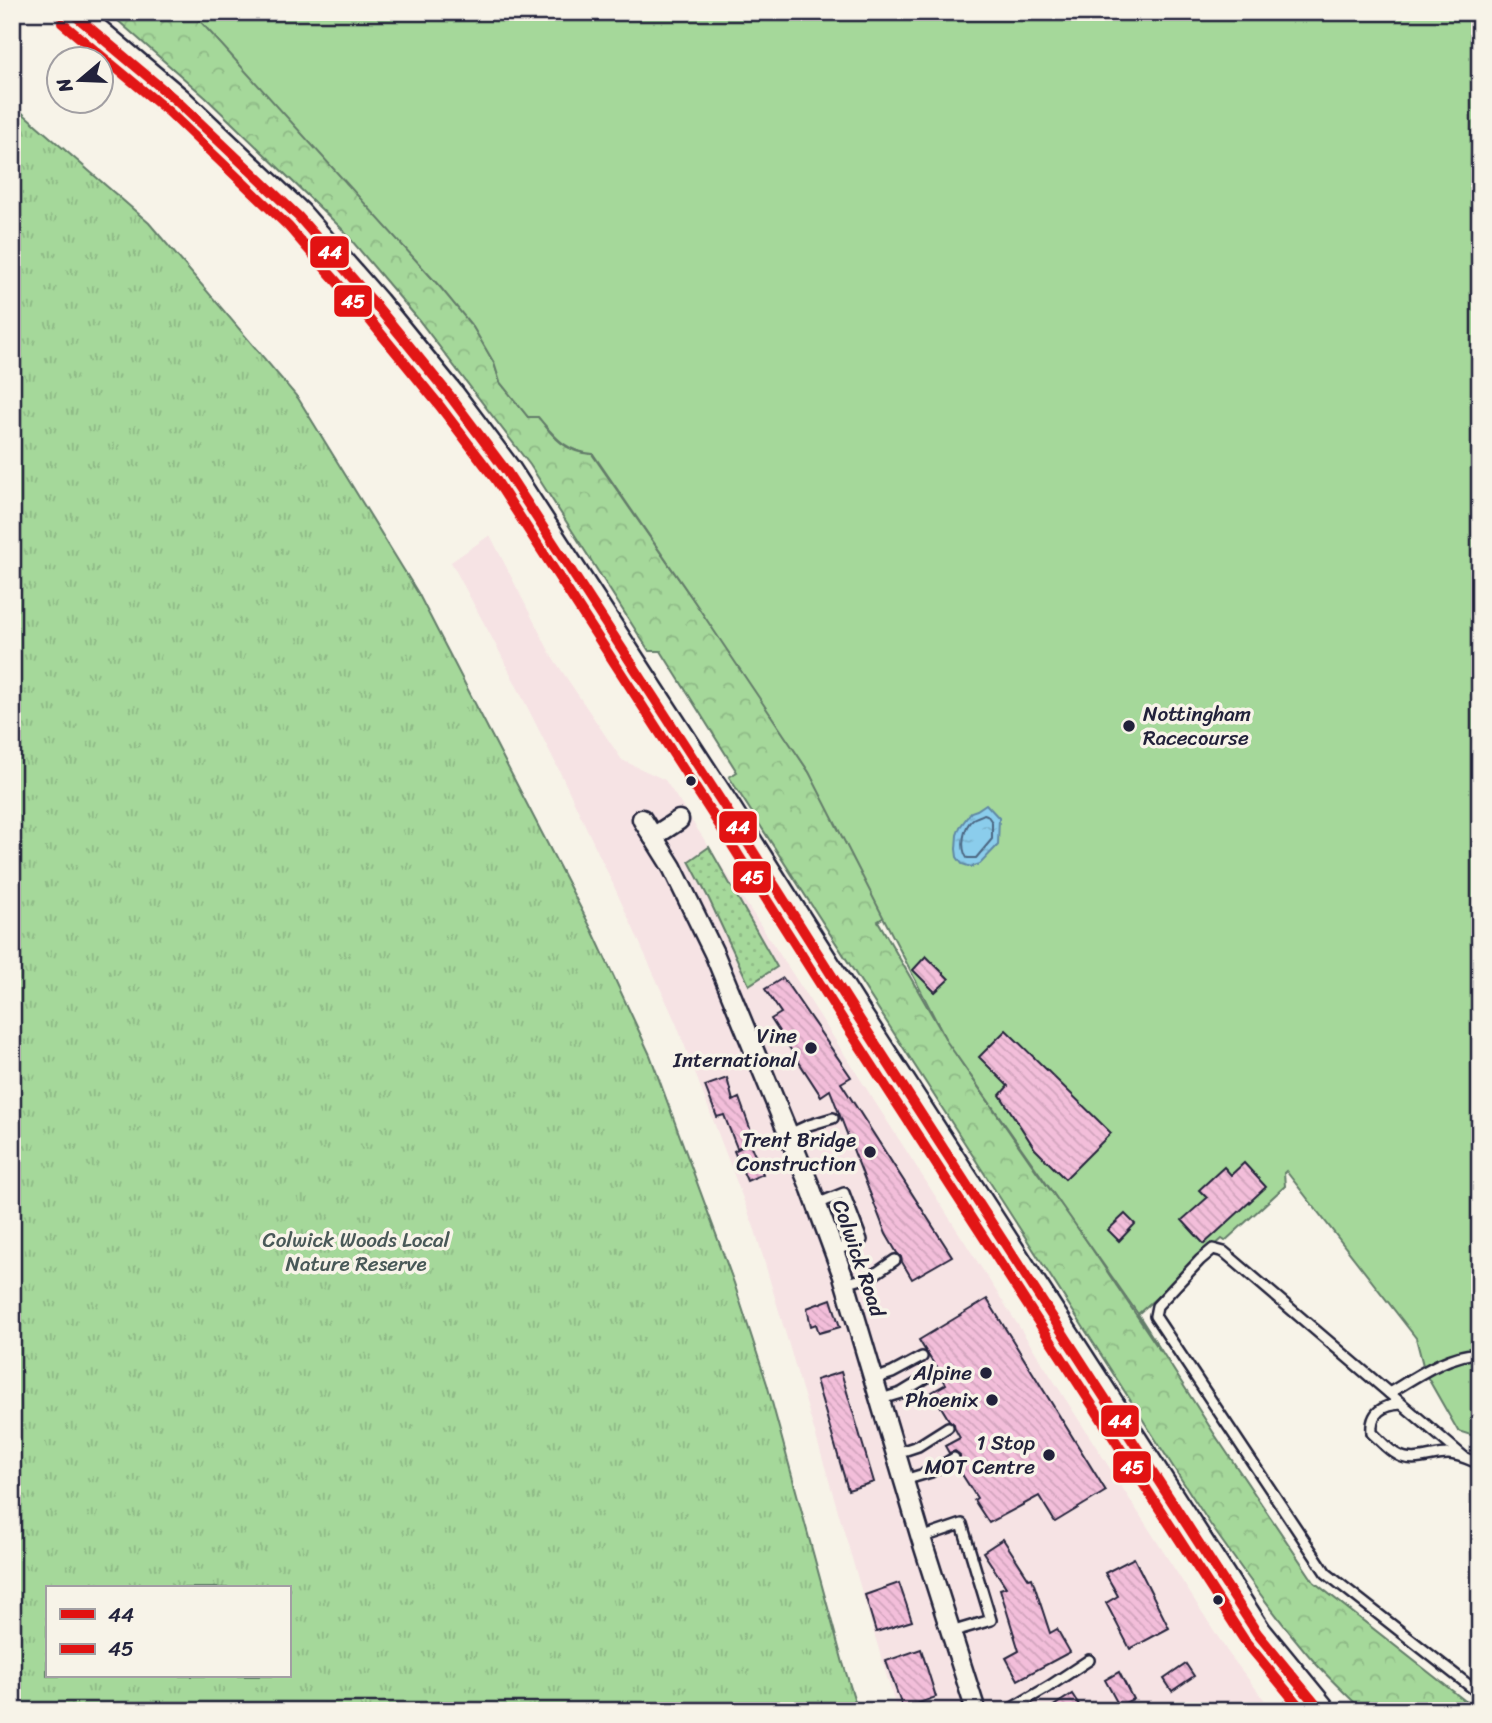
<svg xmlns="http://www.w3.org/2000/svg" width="1492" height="1723" font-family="Sriracha,sans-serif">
	<defs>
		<pattern id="grass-dots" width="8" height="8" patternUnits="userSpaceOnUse" patternTransform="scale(1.75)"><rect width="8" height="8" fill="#a5d89a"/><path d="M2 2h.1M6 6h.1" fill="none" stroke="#8eb986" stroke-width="1.8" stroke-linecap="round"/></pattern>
		<pattern id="forest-crowns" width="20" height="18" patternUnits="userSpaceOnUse" patternTransform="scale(1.75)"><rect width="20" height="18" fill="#a5d89a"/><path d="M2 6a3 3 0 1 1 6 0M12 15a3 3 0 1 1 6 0" fill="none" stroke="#8eb986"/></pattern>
		<pattern id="park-tufts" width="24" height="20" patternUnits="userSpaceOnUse" patternTransform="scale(1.75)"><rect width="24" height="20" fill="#a5d89a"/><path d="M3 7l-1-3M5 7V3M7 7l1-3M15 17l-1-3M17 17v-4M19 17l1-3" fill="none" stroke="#8eb986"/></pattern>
		<pattern id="water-ripples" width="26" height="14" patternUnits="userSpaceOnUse" patternTransform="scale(1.75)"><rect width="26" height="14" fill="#8bcdec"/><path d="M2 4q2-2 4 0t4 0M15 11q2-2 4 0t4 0" fill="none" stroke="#78b0cb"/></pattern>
		<pattern id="building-back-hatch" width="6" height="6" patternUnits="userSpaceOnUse" patternTransform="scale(1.75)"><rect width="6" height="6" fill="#f3beda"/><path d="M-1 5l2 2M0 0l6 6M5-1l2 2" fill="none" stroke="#d0a3bc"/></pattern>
	</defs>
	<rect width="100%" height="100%" fill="#f7f3e8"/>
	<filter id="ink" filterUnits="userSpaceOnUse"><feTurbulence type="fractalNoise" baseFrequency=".0143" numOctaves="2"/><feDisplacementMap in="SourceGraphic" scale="14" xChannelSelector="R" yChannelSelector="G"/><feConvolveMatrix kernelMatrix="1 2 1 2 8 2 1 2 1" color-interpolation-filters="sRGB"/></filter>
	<g filter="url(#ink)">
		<path fill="#f6e3e4" d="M 490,535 L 551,655 L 622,760 L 665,780 L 798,982 L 1229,1654 L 1273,1711 L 897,1711 L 755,1230 L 676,1023 L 613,884 L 558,768 L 499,651 L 451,562 Z"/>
		<path fill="url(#grass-dots)" stroke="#647d6a" stroke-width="2" d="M 709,847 L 777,967 L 749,985 L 709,899 L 689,861 Z"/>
		<path fill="url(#forest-crowns)" stroke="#647d6a" stroke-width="2" d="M 108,12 L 192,12 L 276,103 L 449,297 L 473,327 L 483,343 L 494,363 L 500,382 L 528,417 L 539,417 C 552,437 567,453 592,454 L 749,680 L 809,772 L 919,895 L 878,921 L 943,1034 L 961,1062 L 1037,1172 L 1072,1219 L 1161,1352 L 1138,1314 L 1215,1435 L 1314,1582 L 1478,1711 L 1363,1711 C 1348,1696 1332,1681 1317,1665 C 1278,1621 1244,1572 1210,1524 L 729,777 L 737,772 L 661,651 L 649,651 L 530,465 L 418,319 L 341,228 L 205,97 Z"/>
		<path fill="url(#park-tufts)" stroke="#647d6a" stroke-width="2" fill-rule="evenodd" d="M 12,104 L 149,223 L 298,398 L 418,593 L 593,932 L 650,1055 L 734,1283 L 767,1384 L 843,1663 L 858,1711 L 12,1711 ZM 47,1588 L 289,1588 L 289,1676 L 47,1676 Z"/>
		<path fill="#a5d89a" stroke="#647d6a" stroke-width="2" d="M 192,12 L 1480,12 L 1480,1438 L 1458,1431 L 1425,1373 L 1416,1338 L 1286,1171 L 1284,1173 L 1285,1186 L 1225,1241 L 1222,1239 L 1138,1314 L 947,1042 L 809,772 L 692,598 L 593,454 C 564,451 555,437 538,417 L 528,417 L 500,382 L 494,363 L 473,327 L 441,288 Z"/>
		<path fill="url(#water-ripples)" stroke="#6189a5" stroke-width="2" d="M 986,804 L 999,818 L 998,845 L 980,864 L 971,867 L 962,864 L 957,857 L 956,849 L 957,835 L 960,827 L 971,812 L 977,810 Z"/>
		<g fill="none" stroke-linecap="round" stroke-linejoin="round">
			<path stroke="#4c6682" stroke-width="2" d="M 984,814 L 987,815 L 992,822 L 992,839 L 976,858 L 967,858 C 960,848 963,827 973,819 C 976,817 981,816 984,814 Z"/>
		</g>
		<g fill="url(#building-back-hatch)" stroke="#22223b" stroke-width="2">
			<path d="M 926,956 L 949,979 L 935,992 L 913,970 Z"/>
			<path d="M 783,978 L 851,1077 L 841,1083 L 952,1256 L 912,1279 L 902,1262 L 901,1257 L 897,1253 L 886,1234 L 830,1090 L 821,1096 L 771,1019 L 781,1013 L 765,989 Z"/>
			<path d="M 1006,1030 L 1111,1133 L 1065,1179 L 1035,1149 L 1000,1095 L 1008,1086 L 979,1057 Z"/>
			<path d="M 727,1078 L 733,1101 L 739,1098 L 755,1142 L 750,1144 L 763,1174 L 747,1181 L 734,1151 L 745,1145 L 737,1148 L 724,1115 L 717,1117 L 705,1086 Z"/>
			<path d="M 1244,1163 L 1266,1187 L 1204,1244 L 1182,1220 L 1207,1198 L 1199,1190 L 1224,1167 L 1231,1175 Z"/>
			<path d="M 1125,1214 L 1135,1224 L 1119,1241 L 1108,1230 Z"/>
			<path d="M 831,1299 L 840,1327 L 819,1333 L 816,1324 L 811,1326 L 807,1308 Z"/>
			<path d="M 987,1299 L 1106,1491 L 1055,1522 L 1039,1496 L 989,1523 L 974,1500 L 977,1498 L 956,1465 L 960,1461 L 960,1455 L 955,1451 L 949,1453 L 945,1446 L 960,1438 L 955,1429 L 954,1424 L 949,1420 L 932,1392 L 946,1384 L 941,1375 L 940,1369 L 935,1366 L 919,1340 Z"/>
			<path d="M 841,1372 L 874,1482 L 848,1490 L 816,1380 Z"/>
			<path d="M 1003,1539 L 1029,1579 L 1032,1578 L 1050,1633 L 1057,1629 L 1070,1652 L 1018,1680 L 1006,1658 L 1019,1651 L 1000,1589 L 1006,1587 L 983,1552 Z"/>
			<path d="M 1134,1558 L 1169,1628 L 1130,1649 L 1106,1603 L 1118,1596 L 1105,1573 Z"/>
			<path d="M 899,1583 L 912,1621 L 876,1632 L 865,1595 Z"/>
			<path d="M 921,1649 L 936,1697 L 903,1709 L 886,1661 Z"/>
			<path d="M 1186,1664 L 1194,1676 L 1172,1691 L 1164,1679 Z"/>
			<path d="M 1119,1672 L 1133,1699 L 1119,1706 L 1105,1680 Z"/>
			<path d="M 1072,1694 L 1083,1711 L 1046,1711 Z"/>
		</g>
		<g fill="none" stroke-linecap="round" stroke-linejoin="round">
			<defs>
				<g id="service">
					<path d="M 789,1134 L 809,1125 L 833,1118"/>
					<path d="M 817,1204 L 844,1193 L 862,1240 L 834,1251"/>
					<path d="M 845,1284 L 872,1276 L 895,1260"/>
					<path d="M 874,1379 L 892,1373 L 922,1357"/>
					<path d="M 1389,1393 C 1416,1377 1448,1354 1480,1353"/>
					<path d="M 881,1399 L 901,1393 L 934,1373"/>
					<path d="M 1401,1404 C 1383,1405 1370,1412 1372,1433 C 1380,1440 1388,1450 1398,1455 C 1414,1464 1431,1454 1448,1454 C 1459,1454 1470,1460 1480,1464"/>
					<path d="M 897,1453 L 918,1446 L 948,1427"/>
					<path d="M 1464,1457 L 1224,1252 L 1213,1249 L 1200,1260 L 1157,1306 L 1155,1316 L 1326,1573 L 1480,1694"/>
					<path d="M 904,1480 L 931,1472 L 954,1458"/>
					<path d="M 921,1538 L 962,1524 L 991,1620 L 951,1632"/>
					<path d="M 1007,1711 L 1048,1687 L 1089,1660"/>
				</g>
				<g id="minor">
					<path d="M 642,819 L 672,867 L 714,953 L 811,1189 L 843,1276 L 921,1538 L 976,1711"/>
					<path d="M 653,837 L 679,820"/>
				</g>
				<path id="primary" d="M 71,12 L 178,102 L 298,216 L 375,304 L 450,396 L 507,472 L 723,804 L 860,1020 L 1257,1633 L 1321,1711"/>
			</defs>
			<use href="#service" stroke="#22223b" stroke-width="14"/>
			<use href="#minor" stroke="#22223b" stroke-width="23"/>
			<use href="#primary" stroke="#22223b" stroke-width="33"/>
			<use href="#service" stroke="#f7f3e8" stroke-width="9"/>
			<use href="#minor" stroke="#f7f3e8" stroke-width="18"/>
			<use href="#primary" stroke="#f7f3e8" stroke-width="28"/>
			<defs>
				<path id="bus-1" d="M 71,12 L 178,102 L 298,216 L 375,304 L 450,396 L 507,472 L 723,804 L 860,1020 L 1257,1633 L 1321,1711"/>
				<path id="bus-2" d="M 62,23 L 169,112 L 288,226 L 364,313 L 439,405 L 496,480 L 711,812 L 848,1028 L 1245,1641 L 1303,1711"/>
			</defs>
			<use href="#bus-1" stroke="#f7f3e8" stroke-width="16"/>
			<use href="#bus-2" stroke="#f7f3e8" stroke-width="16"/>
			<use href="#bus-1" stroke="#e21212" stroke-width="10"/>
			<use href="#bus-2" stroke="#e21212" stroke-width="10"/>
		</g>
	</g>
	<g fill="#22223b" stroke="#f7f3e8" stroke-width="2.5">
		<circle cx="1129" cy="726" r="7"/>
		<circle cx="691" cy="781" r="6"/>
		<circle cx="811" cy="1048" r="7"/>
		<circle cx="870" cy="1152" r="7"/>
		<circle cx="986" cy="1373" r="7"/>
		<circle cx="992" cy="1400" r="7"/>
		<circle cx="1049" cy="1455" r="7"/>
		<circle cx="1218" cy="1600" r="6"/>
	</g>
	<g text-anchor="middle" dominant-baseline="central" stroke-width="7" stroke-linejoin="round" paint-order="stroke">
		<g font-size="21" fill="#22223b" stroke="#f7f3e8" text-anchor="end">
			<text x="1143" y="714" text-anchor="start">Nottingham<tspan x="1143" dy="24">Racecourse</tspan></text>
			<text x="797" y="1036">Vine<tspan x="797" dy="24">International</tspan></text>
			<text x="856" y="1140">Trent Bridge<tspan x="856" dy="24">Construction</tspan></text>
			<text x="972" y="1373">Alpine</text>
			<text x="978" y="1400">Phoenix</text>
			<text x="1035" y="1443">1 Stop<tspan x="1035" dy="24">MOT Centre</tspan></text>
		</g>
		<g font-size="21" fill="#495958" stroke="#f7f3e8">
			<text x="356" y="1240">Colwick Woods Local<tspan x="356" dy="24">Nature Reserve</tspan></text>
		</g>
		<g font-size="21" fill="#22223b" stroke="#f7f3e8">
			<text transform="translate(859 1258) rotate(71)">Colwick Road</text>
		</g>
	</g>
	<g stroke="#f7f3e8" stroke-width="2.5">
		<rect x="309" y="235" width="41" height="34" rx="7" fill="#e21212"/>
		<rect x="333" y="284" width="40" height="34" rx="7" fill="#e21212"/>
		<rect x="718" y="810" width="40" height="34" rx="7" fill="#e21212"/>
		<rect x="732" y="860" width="40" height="34" rx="7" fill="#e21212"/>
		<rect x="1100" y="1404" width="40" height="34" rx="7" fill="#e21212"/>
		<rect x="1112" y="1450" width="40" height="34" rx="7" fill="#e21212"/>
	</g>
	<g font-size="19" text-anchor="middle" font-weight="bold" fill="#fff">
		<text x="330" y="259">44</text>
		<text x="353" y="308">45</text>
		<text x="738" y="834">44</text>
		<text x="752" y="884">45</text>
		<text x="1120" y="1428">44</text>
		<text x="1132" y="1474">45</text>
	</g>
	<rect width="1492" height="1723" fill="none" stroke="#f7f3e8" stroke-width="42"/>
	<rect x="21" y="21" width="1450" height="1681" fill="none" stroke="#22223b" stroke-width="2.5" filter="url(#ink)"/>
	<rect x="46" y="1586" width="245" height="91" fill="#f7f3e8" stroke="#a29fa3" stroke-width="2"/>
	<rect x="60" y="1609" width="35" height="10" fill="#e21212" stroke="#a29fa3" stroke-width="2"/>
	<text x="108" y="1622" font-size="21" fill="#22223b">44</text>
	<rect x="60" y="1644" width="35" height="10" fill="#e21212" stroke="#a29fa3" stroke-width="2"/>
	<text x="108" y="1656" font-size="21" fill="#22223b">45</text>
	<g transform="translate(80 80) rotate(251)"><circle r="33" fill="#f7f3e8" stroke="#a29fa3" stroke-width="2"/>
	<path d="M0-5L12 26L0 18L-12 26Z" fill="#22223b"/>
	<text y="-10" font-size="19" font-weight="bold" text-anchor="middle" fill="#22223b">N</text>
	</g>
</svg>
